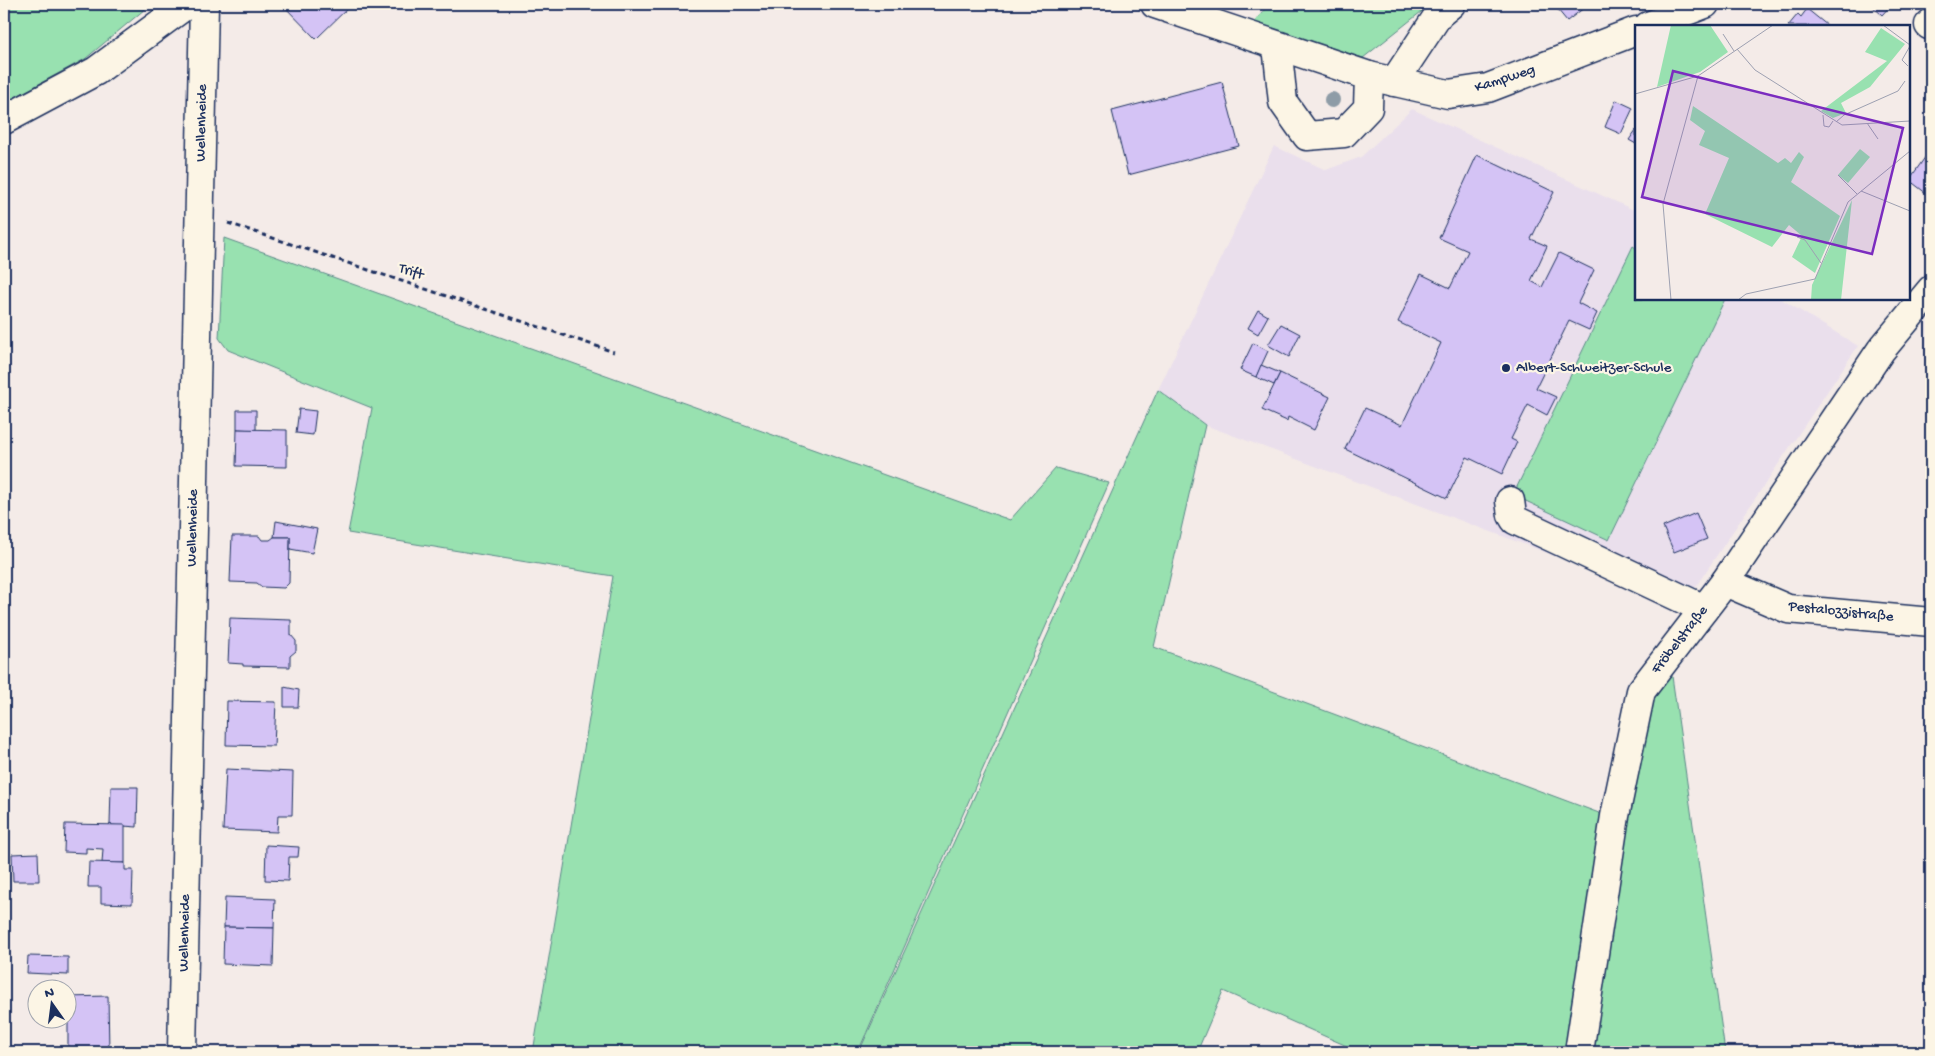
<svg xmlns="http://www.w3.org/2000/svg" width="1935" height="1056" font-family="'Gochi Hand',sans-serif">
	<rect width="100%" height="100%" fill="#f4ebe8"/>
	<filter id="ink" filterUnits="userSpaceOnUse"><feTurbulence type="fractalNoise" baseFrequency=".02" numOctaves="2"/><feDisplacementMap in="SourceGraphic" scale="10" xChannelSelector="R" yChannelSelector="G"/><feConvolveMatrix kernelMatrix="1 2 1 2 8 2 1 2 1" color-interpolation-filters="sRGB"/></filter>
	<g filter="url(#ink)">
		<path fill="#eadfec" d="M 1412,109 L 1636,211 L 1636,299 L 1781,299 L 1858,346 L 1684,604 L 1205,425 L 1158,390 L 1274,146 L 1326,170 L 1361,157 Z"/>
		<g fill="#98e1b0" stroke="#5a8887">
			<path d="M 4,4 L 151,4 L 85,59 L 4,103 Z"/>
			<path d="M 1269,4 L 1431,4 L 1363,58 L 1252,25 Z"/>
			<path d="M 224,238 L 1010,520 L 1056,468 L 1109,483 L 858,1052 L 533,1052 L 613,576 L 348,533 L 372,408 L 228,350 L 219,338 Z"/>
			<path d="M 1633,246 L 1636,248 L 1636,299 L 1725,299 L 1609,540 L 1513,495 Z"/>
			<path d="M 1158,390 L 1205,425 L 1154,647 L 1607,816 L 1567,1052 L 1349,1052 L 1349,1047 L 1223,991 L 1197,1052 L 859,1052 Z"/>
			<path d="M 1671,669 L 1725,1052 L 1589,1052 L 1594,1011 L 1649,698 Z"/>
		</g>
		<g fill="#d4c3f5" stroke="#1b2f5e">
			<path d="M 282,4 L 352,4 L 316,39 Z"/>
			<path d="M 1553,4 L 1589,4 L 1567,21 Z"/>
			<path d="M 1870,4 L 1890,4 L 1891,5 L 1882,15 Z"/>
			<path d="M 1807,9 L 1828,26 L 1788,26 L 1798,14 L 1801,17 Z"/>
			<path d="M 1222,82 L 1239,146 L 1128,175 L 1112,111 Z"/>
			<path d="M 1616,100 L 1633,108 L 1621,134 L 1605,127 Z"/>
			<path d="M 1636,130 L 1636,144 L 1629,140 Z"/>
			<path d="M 1931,149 L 1931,197 L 1909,180 Z"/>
			<path d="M 1477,155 L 1554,192 L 1531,239 L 1547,246 L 1531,281 L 1542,287 L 1559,253 L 1594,270 L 1578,303 L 1597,313 L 1589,330 L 1569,321 L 1536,388 L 1556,397 L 1547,415 L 1528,405 L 1511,439 L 1517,442 L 1502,474 L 1467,457 L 1447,498 L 1345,449 L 1365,408 L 1402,425 L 1441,343 L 1398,322 L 1421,274 L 1450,288 L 1468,251 L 1439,238 Z"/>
			<path d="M 1258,310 L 1268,316 L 1258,334 L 1248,328 Z"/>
			<path d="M 1281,324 L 1300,334 L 1289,357 L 1268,345 Z"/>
			<path d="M 1253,343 L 1268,351 L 1256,377 L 1240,370 Z"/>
			<path d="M 1261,365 L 1280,373 L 1274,385 L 1256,377 Z"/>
			<path d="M 1280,373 L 1330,397 L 1314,430 L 1288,417 L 1287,421 L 1262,410 Z"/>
			<path d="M 299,409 L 316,411 L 313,435 L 296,433 Z"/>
			<path d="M 237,410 L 256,410 L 256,430 L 237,429 Z"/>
			<path d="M 237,429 L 287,430 L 287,467 L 236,466 Z"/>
			<path d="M 1696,513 L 1707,539 L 1674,552 L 1663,527 Z"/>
			<path d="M 276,521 L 317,529 L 312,553 L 290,549 L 290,537 L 274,537 Z"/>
			<path d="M 232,536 L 259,536 L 262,540 L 270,540 L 274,537 L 290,537 L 289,583 L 284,588 L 262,587 L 257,583 L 230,582 Z"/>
			<path d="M 230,618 L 291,620 L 291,635 L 296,641 L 296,651 L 290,656 L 290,667 L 243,666 L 243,664 L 228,663 Z"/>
			<path d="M 284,687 L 299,690 L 298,707 L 284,707 Z"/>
			<path d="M 227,701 L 276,702 L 274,746 L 226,745 Z"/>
			<path d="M 226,769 L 293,772 L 292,815 L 278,815 L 277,832 L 223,830 Z"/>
			<path d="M 111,787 L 138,787 L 137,827 L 110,825 Z"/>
			<path d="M 65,824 L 125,825 L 125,863 L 102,863 L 103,849 L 86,848 L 86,853 L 64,852 Z"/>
			<path d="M 266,845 L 299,847 L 298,857 L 289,857 L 288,881 L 265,880 Z"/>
			<path d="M 38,853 L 39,881 L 13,881 L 12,854 Z"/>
			<path d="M 89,862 L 125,863 L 125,870 L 133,870 L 132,904 L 101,903 L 101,887 L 88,887 Z"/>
			<path d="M 225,897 L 275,899 L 274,928 L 224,927 Z"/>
			<path d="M 224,927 L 274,928 L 273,966 L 223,964 Z"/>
			<path d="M 28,956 L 68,957 L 68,975 L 27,973 Z"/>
			<path d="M 108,996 L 109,1052 L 68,1052 L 68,997 Z"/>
		</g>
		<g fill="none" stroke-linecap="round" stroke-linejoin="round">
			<defs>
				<g id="minor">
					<path d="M 1155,4 L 1369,76 L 1448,94 L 1488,88 L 1636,31"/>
					<path d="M 1929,25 L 1931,23"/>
					<path d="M 1648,26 L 1705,4"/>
					<path d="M 1277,46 L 1283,102 L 1307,136 L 1344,133 L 1368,108 L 1369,76"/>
					<path d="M 1394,82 L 1439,14 L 1451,4"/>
					<path d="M 1510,501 L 1512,515 L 1515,520 L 1704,609"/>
					<path d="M 1725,582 L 1788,609 L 1931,622"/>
					<path d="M 182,1052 L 204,4"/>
					<path d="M 1579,1052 L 1615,816 L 1641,691 L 1725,582 L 1881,350 L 1931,290"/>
				</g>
				<path id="major" d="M 4,120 L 96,71 L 187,4"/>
			</defs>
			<use href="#minor" stroke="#1b2f5e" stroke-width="31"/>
			<use href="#major" stroke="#1b2f5e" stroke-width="31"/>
			<path stroke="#1b2f5e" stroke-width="3" stroke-dasharray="5 4" stroke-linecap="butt" d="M 228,223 L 614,352"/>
			<use href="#minor" stroke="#fcf5e5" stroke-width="28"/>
			<use href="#major" stroke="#fcf5e5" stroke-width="28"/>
		</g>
		<circle fill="#8e9ca7" cx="1332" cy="100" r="8"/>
	</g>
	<circle fill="#1b2f5e" stroke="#fcf5e5" stroke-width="2" cx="1506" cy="368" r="5"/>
	<g text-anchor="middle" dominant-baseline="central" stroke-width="4.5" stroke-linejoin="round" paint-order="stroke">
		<g font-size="15" fill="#1b2f5e" stroke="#fcf5e5">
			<text transform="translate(1505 79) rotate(-18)">Kampweg</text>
			<text transform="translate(202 123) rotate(-89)">Wellenheide</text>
			<text transform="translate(411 272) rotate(18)">Trift</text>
			<text transform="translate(193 528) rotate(-89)">Wellenheide</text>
			<text transform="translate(1841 612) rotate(6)">Pestalozzistraße</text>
			<text transform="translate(1680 640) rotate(-52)">Fröbelstraße</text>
			<text transform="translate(185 933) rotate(-89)">Wellenheide</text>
		</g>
		<g font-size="15" fill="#1b2f5e" stroke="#fcf5e5" text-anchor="start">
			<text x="1516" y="368">Albert-Schweitzer-Schule</text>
		</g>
	</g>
	<g transform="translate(1635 25)">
		<rect width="275" height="275" fill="#f4ebe8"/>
		<path d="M 36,0 L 75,0 L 93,27 L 65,47 L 22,62 ZM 246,3 L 270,19 L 235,62 L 206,78 L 211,88 L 198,93 L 186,86 L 252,36 L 230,27 ZM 58,81 L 143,138 L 150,133 L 156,138 L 164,127 L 169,132 L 156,157 L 205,191 L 180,248 L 157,232 L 167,211 L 154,200 L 137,222 L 70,189 L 94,133 L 64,120 L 70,106 L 55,95 ZM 225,124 L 235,132 L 213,158 L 203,150 ZM 217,175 L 206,275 L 176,275 L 177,260 Z" fill="#98e1b0"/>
		<path fill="none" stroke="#9da0b1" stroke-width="1" d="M 248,0 L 275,20M 88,9 L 99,26M 102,24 L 120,45 L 207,100 L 275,96M 273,41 L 267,35 L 275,21M 0,69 L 63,51 L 138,0M 188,90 L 189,101 L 194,102 L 198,96M 201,97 L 209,90 L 263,66 L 270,56M 232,98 L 243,114M 203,150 L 222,169M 226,166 L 275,186M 162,212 L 170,215 L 186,238M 36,275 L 28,179 L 63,51M 103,275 L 111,269 L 180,254 L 213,177 L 275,126"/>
		<path fill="#7b2cbf" fill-opacity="0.15" stroke="#7b2cbf" stroke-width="2.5" d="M 38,46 L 268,103 L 237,229 L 7,172 Z"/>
		<rect width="275" height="275" fill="none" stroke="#1b2f5e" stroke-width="2.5"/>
	</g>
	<rect width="1935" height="1056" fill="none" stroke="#fcf5e5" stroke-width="20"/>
	<rect x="10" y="10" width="1915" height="1036" fill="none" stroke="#1b2f5e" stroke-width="2" filter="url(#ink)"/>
	<g transform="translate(52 1004) rotate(346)"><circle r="24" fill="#fcf5e5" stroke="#a2a6af"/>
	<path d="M0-4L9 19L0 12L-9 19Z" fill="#1b2f5e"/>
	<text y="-8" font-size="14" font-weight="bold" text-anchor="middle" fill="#1b2f5e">N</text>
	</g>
</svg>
